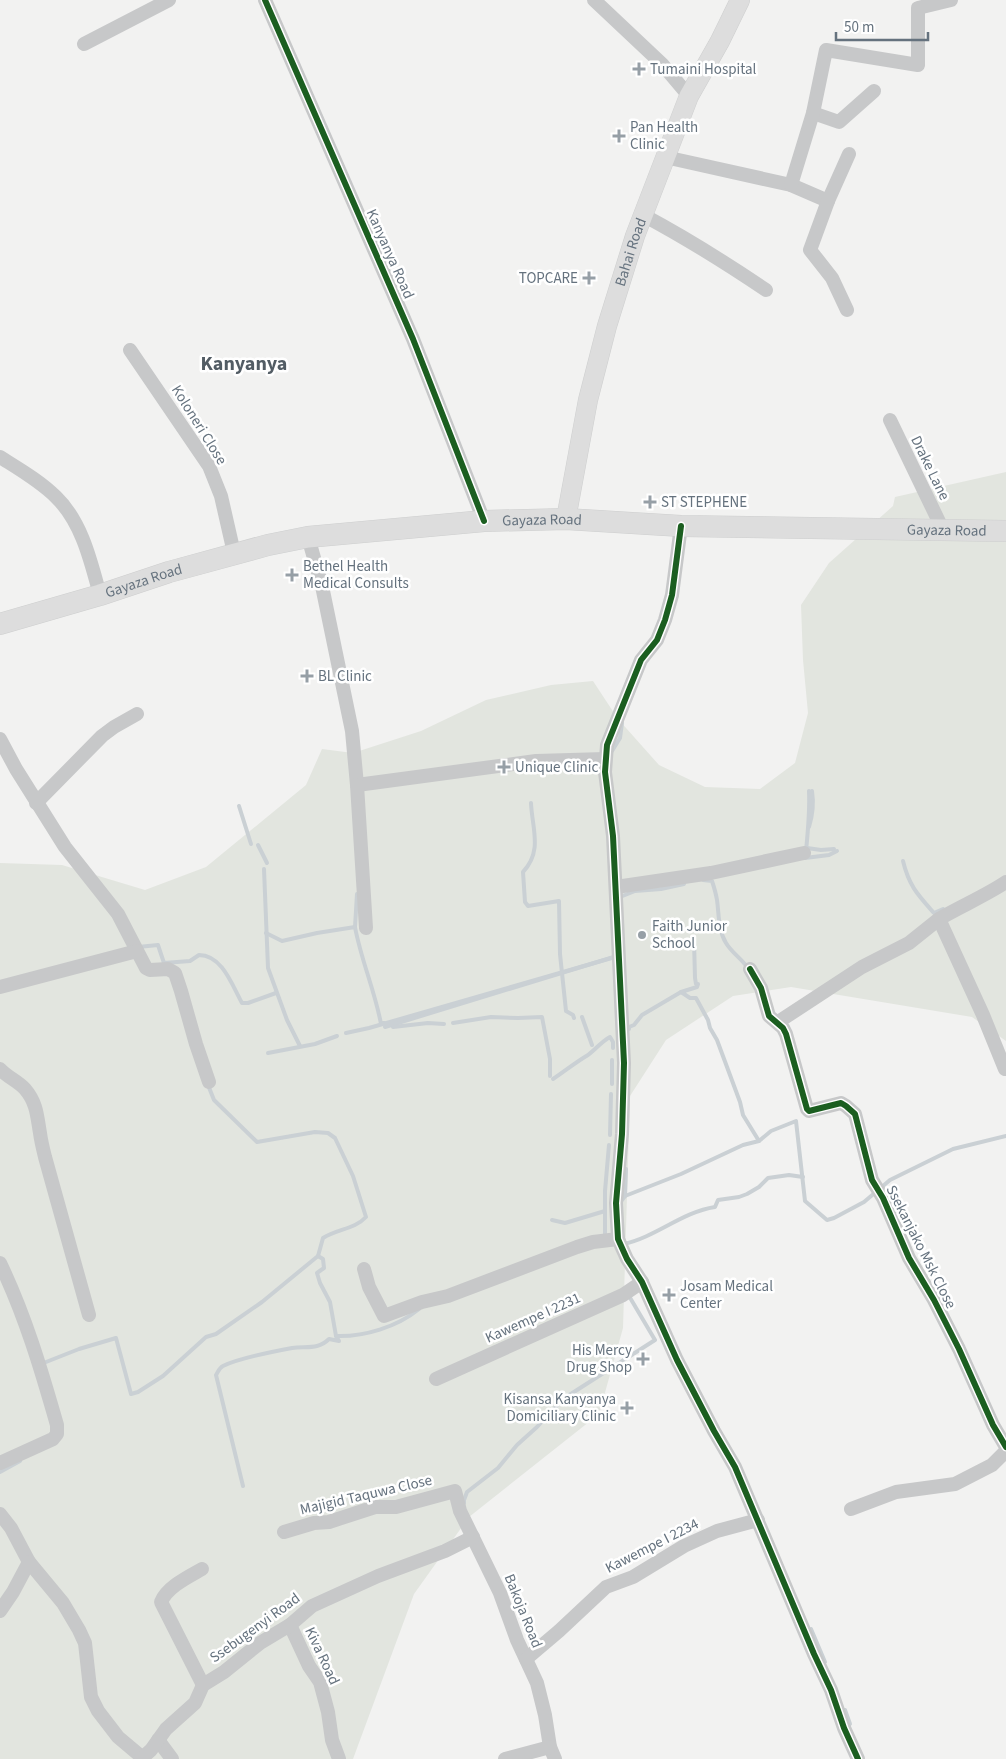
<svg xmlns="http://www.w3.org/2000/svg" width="1006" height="1759" font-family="'Source Sans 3',sans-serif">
	<rect width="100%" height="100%" fill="#f2f2f1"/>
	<path fill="#e2e5df" d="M 1006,472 L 1006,1041 L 972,1017 L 791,987 L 733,996 L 666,1040 L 630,1096 L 623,1328 L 599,1414 L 469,1517 L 414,1594 L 353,1759 L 0,1759 L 0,863 L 62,865 L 145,890 L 206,867 L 306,785 L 322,749 L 353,753 L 421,731 L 486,700 L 551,685 L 593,681 L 618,719 L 659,765 L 705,787 L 760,789 L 795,763 L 808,713 L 803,660 L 801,605 L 829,563 L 893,506 L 895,497 Z"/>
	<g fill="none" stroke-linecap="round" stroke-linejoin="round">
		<g stroke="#cad0d4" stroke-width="4">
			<path d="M 612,751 L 620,738 L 622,723"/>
			<path d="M 531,803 C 532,828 543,851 523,872 L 525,902 L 528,906 L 559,901 L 560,954 L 566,1011 L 573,1015 L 574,1018"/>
			<path d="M 239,806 L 251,844"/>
			<path d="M 809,827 C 813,814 814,804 812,791"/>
			<path d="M 258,845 L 267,863"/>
			<path d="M 807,848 L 821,850 L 834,849"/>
			<path d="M 806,851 C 808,831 810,811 809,791"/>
			<path d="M 805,858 L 829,855 L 837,851"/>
			<path d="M 903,861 C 909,886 918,895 934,913 L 943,909"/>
			<path d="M 264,869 L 268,968 L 287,1020 L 300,1046"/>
			<path d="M 703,880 L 712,881 C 714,887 716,894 717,900 C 719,914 718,930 726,943 C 732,953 741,958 747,967"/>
			<path d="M 620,897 L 635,891 L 661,889 L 684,884"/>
			<path d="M 355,927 L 357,894"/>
			<path d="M 266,933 L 282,941 L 317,933 L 355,927 C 361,960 375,991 381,1024 L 384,1023"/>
			<path d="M 694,941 L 695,978 L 696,984 L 698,984 L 697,987 L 681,992 L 690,998 L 696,998 L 708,1020 L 710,1028 L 717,1040 L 740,1102 L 743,1115 L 759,1141"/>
			<path d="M 138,947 L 158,945 L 164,963 L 190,961 L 199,955 C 222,955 232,985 242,1003 L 248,1003 L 276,993"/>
			<path d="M 582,1017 L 592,1045"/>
			<path d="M 453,1023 L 491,1017 L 518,1018 L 542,1017 L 550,1059 L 550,1076"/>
			<path d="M 385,1027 L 617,956"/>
			<path d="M 393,1027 L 428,1023 L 444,1024"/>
			<path d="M 629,1029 L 629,1027 L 634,1025 L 642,1015 L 681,992"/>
			<path d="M 346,1033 L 369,1028 L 615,957"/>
			<path d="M 268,1053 L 315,1044 L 337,1036"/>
			<path d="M 612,1060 L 612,1084"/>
			<path d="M 553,1079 C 565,1071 576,1062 588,1055 C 596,1049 601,1042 610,1037 L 613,1042 L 613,1048"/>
			<path d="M 208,1085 L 214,1100 L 257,1142 L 315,1132 L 328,1133 L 335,1138 L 353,1176 L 366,1217 C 355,1229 337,1229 323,1238 L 318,1256"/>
			<path d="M 610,1135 L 611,1094"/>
			<path d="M 625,1196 L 626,1169"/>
			<path d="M 622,1200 L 625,1196 L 681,1174 L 743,1145 L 759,1141 L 771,1131 L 796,1121 L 805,1201 L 827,1220 L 834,1218 L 864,1202 L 890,1180 L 953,1149 L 1006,1136"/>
			<path d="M 552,1220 L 565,1223 L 605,1211"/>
			<path d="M 605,1238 L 605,1191 L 609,1145"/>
			<path d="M 624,1244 C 656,1237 682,1212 715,1207 L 718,1200 L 739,1197 L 747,1194 L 759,1187 L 768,1178 L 789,1175 L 803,1177"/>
			<path d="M 41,1364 L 79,1349 L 116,1338 L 131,1394 L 138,1392 L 163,1376 L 206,1337 L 216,1334 L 262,1302 L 318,1256 L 323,1259 L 324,1268 L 317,1273 L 320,1283 L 330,1302 L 336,1336"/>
			<path d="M 0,1472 L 20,1461"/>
			<path d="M 243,1486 L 216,1375 C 218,1372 219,1368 223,1366 C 237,1359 276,1351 292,1348 C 307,1346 318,1350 329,1339 L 339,1341 L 336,1336 C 364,1337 397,1327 419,1309"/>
			<path d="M 464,1503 L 464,1500 L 467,1492 L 498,1468 L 517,1445 L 537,1427 L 563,1399 L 655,1340 L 629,1296"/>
			<path d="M 811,1629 L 825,1662"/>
			<path d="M 845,1710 L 850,1724"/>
		</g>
		<defs>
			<g id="secondary">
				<path id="s1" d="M 566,519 L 588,400 L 607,326 L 635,236 L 689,96 L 720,41 L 740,0"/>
			</g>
			<g id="primary">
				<path id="s2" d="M 0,624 L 100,595 L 169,572 L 268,545 L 308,537 L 484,521 L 566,519 L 681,526 L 1006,531"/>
			</g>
		</defs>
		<use href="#secondary" stroke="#cecfcf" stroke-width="20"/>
		<use href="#primary" stroke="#cecfcf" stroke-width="22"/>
		<g stroke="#c7c8c9" stroke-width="14">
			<path d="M 265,0 L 413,339 L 484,521"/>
			<path d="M 594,0 L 662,64 L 689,96"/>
			<path d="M 84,44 L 169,0"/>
			<path d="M 813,113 L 839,122 L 874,91"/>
			<path d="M 665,157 L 791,185 L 828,201"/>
			<path d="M 791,185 L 813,113 L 826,50 L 918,65 L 918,8 L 951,0"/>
			<path d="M 643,215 C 686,238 726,263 766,290"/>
			<path d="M 847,310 L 832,278 L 810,250 L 828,201 L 849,154"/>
			<path d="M 130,350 L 209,466 L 221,496 L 234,553"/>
			<path d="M 890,420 L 943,530"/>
			<path d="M 0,457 C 19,469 40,481 56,497 C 82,522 91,562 100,595"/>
			<path d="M 681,526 L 672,595 L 665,620 L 657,640 L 641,660 L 607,745 L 605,772 L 613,836 L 624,1063 L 622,1134 L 616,1203 L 618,1239 L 627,1259 L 642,1282 L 677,1360 L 714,1431 L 735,1467 L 814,1654 L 831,1690 L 844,1728 L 858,1759"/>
			<path d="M 308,537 L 322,586 L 352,731 L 357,785 L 536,761 L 605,759"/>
			<path d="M 0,739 L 16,769 L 65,847 L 118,914 L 146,968 L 150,970 L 168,969 L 175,973 L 181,991 L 196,1044 L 209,1082"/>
			<path d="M 357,785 L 366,928"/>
			<path d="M 36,803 L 102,736 L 114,727 L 137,714"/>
			<path d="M 616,887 L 711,873 L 804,853"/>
			<path d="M 750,969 L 761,988 L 769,1016 L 783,1028 L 786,1034 L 807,1109 L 809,1111 L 841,1103 L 846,1106 L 855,1114 L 872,1180 L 883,1198 L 909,1258 L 934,1300 L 959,1349 L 993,1425 L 1006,1447"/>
			<path d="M 0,987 L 137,951"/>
			<path d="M 778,1022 L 862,967 L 909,943 L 939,919"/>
			<path d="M 0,1069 C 7,1077 18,1081 25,1089 C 37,1103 37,1116 40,1133 C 41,1141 43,1149 45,1157 L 89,1315"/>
			<path d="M 1005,1069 L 983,1015 L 939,919 C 961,906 985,896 1006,882"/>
			<path d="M 0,1263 C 25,1315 41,1369 57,1425 L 57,1434 L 53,1439 L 0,1463"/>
			<path d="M 364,1269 L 369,1287 L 384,1316 L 422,1302 L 448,1296 L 577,1247 L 593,1242 L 618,1239"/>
			<path d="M 436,1379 L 623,1295 L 642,1282"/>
			<path d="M 851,1509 L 896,1492 L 955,1484 L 992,1465 L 1006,1451"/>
			<path d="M 0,1514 L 11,1528 L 29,1562 L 13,1592 L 0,1611"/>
			<path d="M 284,1532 L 314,1523 L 329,1522 L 375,1507 L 396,1507 L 455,1491 L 460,1511 L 500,1593 L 517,1640 L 537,1683 L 545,1715 L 550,1747 L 555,1759"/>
			<path d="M 29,1562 L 63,1603 L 79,1630 L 85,1643 L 91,1697 L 98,1711 L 118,1737 L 143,1758"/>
			<path d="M 202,1569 C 188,1577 167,1587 161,1602 L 203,1685"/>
			<path d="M 290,1625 L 309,1666 L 320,1682 L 328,1712 L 332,1740 L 339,1759"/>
			<path d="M 526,1659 L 559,1631 L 606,1587 L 633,1577 L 684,1546 L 717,1531 L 758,1520"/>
			<path d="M 158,1740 L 172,1759"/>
			<path d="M 141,1759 L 151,1750 L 166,1729 L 195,1703 L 203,1685 L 224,1672 L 260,1643 L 290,1625 L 312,1606 L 378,1576 L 445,1551 L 473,1537"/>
			<path d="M 505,1759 L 550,1747"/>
		</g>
		<use href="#secondary" stroke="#ddd" stroke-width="19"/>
		<use href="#primary" stroke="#ddd" stroke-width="21"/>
		<defs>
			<g id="cycleway">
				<path d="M 265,0 L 413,339 L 484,521"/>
				<path d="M 681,526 L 672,595 L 665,620 L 657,640 L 641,660 L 607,745 L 605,772 L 613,836 L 624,1063 L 622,1134 L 616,1203 L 618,1239 L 627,1259 L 642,1282 L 677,1360 L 714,1431 L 735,1467 L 814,1654 L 831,1690 L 844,1728 L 858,1759"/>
				<path d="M 750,969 L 761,988 L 769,1016 L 783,1028 L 786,1034 L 807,1109 L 809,1111 L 841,1103 L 846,1106 L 855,1114 L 872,1180 L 883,1198 L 909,1258 L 934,1300 L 959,1349 L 993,1425 L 1006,1447"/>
			</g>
		</defs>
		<use href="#cycleway" stroke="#fff" stroke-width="9"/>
		<use href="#cycleway" stroke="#1b5e20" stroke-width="6"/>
	</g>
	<g fill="#969fa6" stroke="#fff" stroke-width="2">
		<path d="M636.5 61.5h5v5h5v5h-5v5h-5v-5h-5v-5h5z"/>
		<path d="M616.5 128.5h5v5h5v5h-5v5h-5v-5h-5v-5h5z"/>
		<path d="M586.5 270.5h5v5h5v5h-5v5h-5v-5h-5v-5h5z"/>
		<path d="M647.5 494.5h5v5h5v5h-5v5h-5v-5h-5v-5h5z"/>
		<path d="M289.5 567.5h5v5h5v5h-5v5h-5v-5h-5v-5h5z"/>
		<path d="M304.5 668.5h5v5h5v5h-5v5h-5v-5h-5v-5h5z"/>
		<path d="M501.5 759.5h5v5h5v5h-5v5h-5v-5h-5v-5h5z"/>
		<circle cx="642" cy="935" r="5"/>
		<path d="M666.5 1287.5h5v5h5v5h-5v5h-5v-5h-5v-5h5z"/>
		<path d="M640.5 1351.5h5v5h5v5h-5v5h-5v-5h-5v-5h5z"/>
		<path d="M624.5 1400.5h5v5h5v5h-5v5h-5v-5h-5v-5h5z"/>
	</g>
	<g text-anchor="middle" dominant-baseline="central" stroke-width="5" stroke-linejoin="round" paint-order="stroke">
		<g font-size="15" fill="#65727e" stroke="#fff" text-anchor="start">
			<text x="650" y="69">Tumaini Hospital</text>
			<text x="630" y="127">Pan Health<tspan x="630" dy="17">Clinic</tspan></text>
			<text x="578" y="278" text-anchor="end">TOPCARE</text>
			<text x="661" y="502">ST STEPHENE</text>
			<text x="303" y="566">Bethel Health<tspan x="303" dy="17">Medical Consults</tspan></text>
			<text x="318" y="676">BL Clinic</text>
			<text x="515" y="767">Unique Clinic</text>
			<text x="652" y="926">Faith Junior<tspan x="652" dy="17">School</tspan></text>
			<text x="680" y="1286">Josam Medical<tspan x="680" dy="17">Center</tspan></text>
			<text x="632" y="1350" text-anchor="end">His Mercy<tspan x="632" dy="17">Drug Shop</tspan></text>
			<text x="616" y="1399" text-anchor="end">Kisansa Kanyanya<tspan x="616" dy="17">Domiciliary Clinic</tspan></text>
		</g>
		<g font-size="15" fill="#65727e" stroke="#fff">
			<text stroke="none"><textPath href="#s1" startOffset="275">Bahai Road</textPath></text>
			<text transform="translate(390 254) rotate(66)">Kanyanya Road</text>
			<text transform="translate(199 425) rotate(58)">Koloneri Close</text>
			<text transform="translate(930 468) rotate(64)">Drake Lane</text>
			<text stroke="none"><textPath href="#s2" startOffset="555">Gayaza Road</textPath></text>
			<text stroke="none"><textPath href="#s2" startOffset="960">Gayaza Road</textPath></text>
			<text stroke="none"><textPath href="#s2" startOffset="150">Gayaza Road</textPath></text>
			<text transform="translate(921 1247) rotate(63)">Ssekanjako Msk Close</text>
			<text transform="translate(533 1318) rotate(-24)">Kawempe I 2231</text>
			<text transform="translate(366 1495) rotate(-13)">Majigid Taquwa Close</text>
			<text transform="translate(652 1546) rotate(-27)">Kawempe I 2234</text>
			<text transform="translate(523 1611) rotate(68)">Bakoja Road</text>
			<text transform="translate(255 1628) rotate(-36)">Ssebugenyi Road</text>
			<text transform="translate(322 1656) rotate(65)">Kiva Road</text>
		</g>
		<g font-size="20" font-weight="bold" fill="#525c64" stroke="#fff">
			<text x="244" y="364">Kanyanya</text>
		</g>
	</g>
	<path d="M836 32v8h92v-8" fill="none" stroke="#65727e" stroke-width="2.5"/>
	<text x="844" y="32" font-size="15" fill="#65727e" stroke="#ffffff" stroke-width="4" paint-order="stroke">50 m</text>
</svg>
